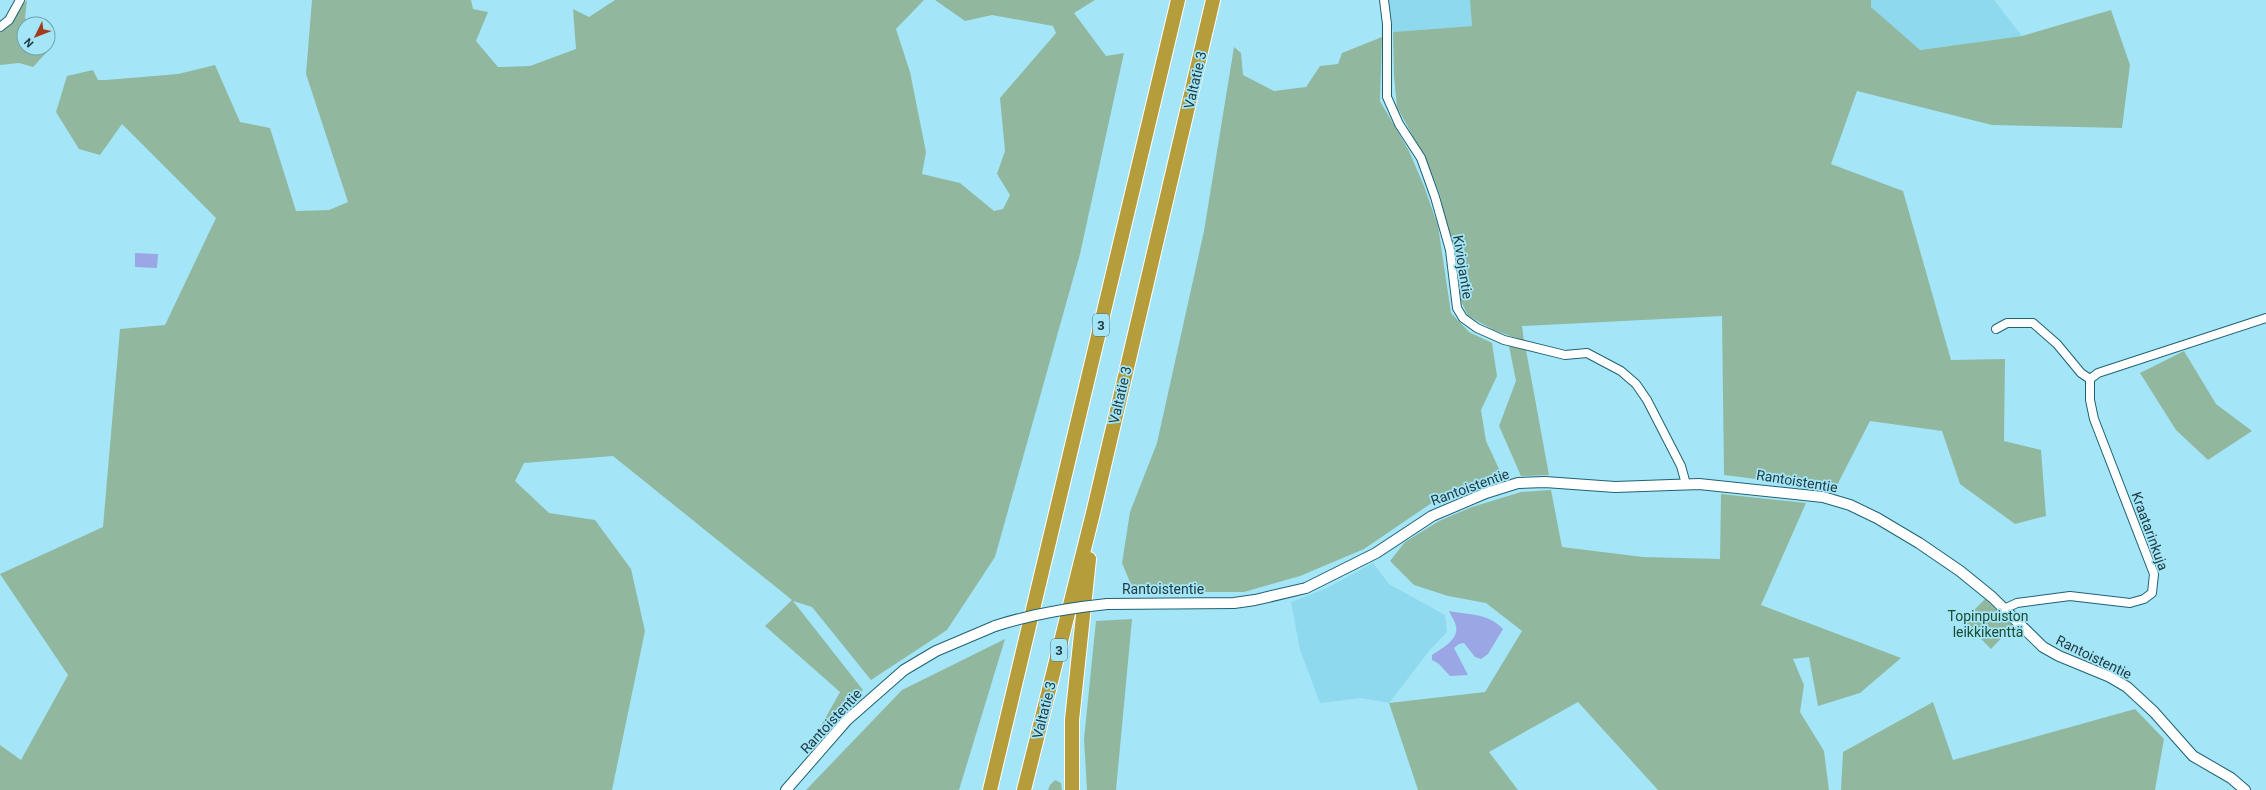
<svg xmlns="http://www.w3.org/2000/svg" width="2266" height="790" font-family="Roboto,sans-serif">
	<rect width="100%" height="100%" fill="#a4e6f8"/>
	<g fill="#8ed9ed">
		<path d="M 1389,0 L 1470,0 L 1472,26 L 1393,32 Z"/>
		<path d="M 1871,0 L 1994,0 L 2022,36 L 1919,50 L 1871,7 Z"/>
		<path d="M 1373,563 L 1389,584 L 1445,615 L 1447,632 L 1429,651 L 1389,703 L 1361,698 L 1320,703 L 1300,650 L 1291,602 L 1325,589 Z"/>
	</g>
	<g fill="#91b89f">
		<path d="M 27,0 L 25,18 L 31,24 L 24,24 L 24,48 L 42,48 L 47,52 L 33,67 L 19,63 L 0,65 L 0,32 Z"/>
		<path d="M 312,0 L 471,0 L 473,9 L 488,12 L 476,41 L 498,67 L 530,66 L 576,49 L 573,9 L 589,17 L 615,0 L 924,0 L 896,29 L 910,72 L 926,152 L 922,174 L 960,183 L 994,211 L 1003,209 L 1010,195 L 997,174 L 1005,151 L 1000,98 L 1056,33 L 1053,26 L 992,15 L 965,21 L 935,0 L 1095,0 L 1074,13 L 1106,56 L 1124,53 L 1080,254 L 995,557 L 947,630 L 871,680 L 812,607 L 793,601 L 863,690 L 812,742 L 840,692 L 765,626 L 792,600 L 613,456 L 524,463 L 515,481 L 549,513 L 595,520 L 631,569 L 645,631 L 612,790 L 0,790 L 0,745 L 21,760 L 68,675 L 0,574 L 103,527 L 120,329 L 165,325 L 216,218 L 122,124 L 100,155 L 79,149 L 56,112 L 67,76 L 93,70 L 98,80 L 106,80 L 178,74 L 215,65 L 240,122 L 270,128 L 296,211 L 329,210 L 348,202 L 306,74 Z"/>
		<path d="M 1470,0 L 1871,0 L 1871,7 L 1920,50 L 2022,36 L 2111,10 L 2130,65 L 2122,128 L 1992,125 L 1857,91 L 1831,164 L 1903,191 L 1951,360 L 2005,359 L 2004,441 L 2041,450 L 2046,516 L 2015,524 L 1960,484 L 1942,431 L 1870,421 L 1833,493 L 1813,486 L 1724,475 L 1722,316 L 1522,326 L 1524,341 L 1494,330 L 1468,316 L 1461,301 L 1440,195 L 1429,166 L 1397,107 L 1394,76 L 1393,32 L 1472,26 Z"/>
		<path d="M 1382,37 L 1380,101 L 1409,151 L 1424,186 L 1438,226 L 1451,313 L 1469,332 L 1492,343 L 1497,376 L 1481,410 L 1486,441 L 1500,471 L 1436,500 L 1364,549 L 1300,576 L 1244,592 L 1134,592 L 1122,563 L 1130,512 L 1157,443 L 1204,231 L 1234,47 L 1241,53 L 1243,75 L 1274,91 L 1306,87 L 1320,66 L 1338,64 L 1342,53 Z"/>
		<path d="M 1509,346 L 1526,350 L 1549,475 L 1521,476 L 1499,426 L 1516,381 Z"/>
		<path d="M 2184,351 L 2216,404 L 2252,431 L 2208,460 L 2176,430 L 2140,373 Z"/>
		<path d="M 1551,490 L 1562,547 L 1643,557 L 1720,559 L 1721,494 L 1806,503 L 1761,605 L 1901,658 L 1860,693 L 1818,706 L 1809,657 L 1793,659 L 1804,685 L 1800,712 L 1824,751 L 1829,790 L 1658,790 L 1578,702 L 1489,752 L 1518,790 L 1418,790 L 1389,703 L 1485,692 L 1522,631 L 1486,603 L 1448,596 L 1414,585 L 1390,561 L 1405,542 L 1439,521 L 1472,507 L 1521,492 Z"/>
		<path d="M 1985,599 L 2013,626 L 1991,649 L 1963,621 Z"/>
		<path d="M 1132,619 L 1116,790 L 1087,790 L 1084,739 L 1096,621 Z"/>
		<path d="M 1005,639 L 959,790 L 806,790 L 902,690 Z"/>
		<path d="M 1933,702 L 1953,760 L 2135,709 L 2164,739 L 2155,790 L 1841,790 L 1843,752 Z"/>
		<path d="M 1055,780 L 1061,783 L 1062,790 L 1048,790 L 1050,785 Z"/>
	</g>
	<g fill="#9ba6e4">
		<path d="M 135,253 L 158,254 L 157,268 L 135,267 Z"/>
		<path d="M 1449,611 C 1469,615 1488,613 1503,629 L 1488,654 L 1481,659 L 1475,657 L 1464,643 L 1459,644 L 1454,648 L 1468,675 L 1450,676 L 1439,664 L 1432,660 L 1432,655 C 1442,648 1459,640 1456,626 C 1455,621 1451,616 1449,611 Z"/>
	</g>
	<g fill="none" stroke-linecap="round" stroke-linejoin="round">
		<defs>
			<g id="minor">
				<path d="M 1384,0 L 1387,24 L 1387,97 L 1399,124 L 1421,158 L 1435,197 L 1450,250 L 1457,308 L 1463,318 L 1477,328 L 1504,340 L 1565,355 L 1587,353 L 1621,371 L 1636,384 L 1647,400 L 1681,466 L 1686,484"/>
				<path d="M 0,27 L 9,20 L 20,0"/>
				<path d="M 1996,329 L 2007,323 L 2033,323 L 2057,344 L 2081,373 L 2090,379 L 2090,400 L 2094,419 L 2154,574 L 2152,593 L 2144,599 L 2130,603 L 2070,596 L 2017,603 L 2004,609"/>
				<path d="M 2090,379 L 2098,373 L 2266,318"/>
			</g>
			<g id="tertiary">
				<path d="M 1107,604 L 1234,603 L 1255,600 L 1306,588 L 1376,553 L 1432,516 L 1486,493 L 1518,483 L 1545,482 L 1615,487 L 1699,484 L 1823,497 L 1850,505 L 1877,518 L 1919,543 L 1960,571 L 1992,597 L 2043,647 L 2059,656 L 2110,677 L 2127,687 L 2154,712 L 2193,756 L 2231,778 L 2245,790"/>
				<path d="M 786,790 L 847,720 L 904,670 L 936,651 L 995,626"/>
			</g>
			<g id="motorway">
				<path d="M 990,790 L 1178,0"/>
				<path d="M 1024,790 L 1094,509 L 1213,0"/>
				<path d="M 1072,790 L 1072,720 L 1089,559"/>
			</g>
		</defs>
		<use href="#minor" stroke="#1f6272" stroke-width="10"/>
		<use href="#tertiary" stroke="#1f6272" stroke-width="12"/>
		<use href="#motorway" stroke="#fff" stroke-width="16"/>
		<use href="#minor" stroke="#fff" stroke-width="8"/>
		<use href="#tertiary" stroke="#fff" stroke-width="10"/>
		<use href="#motorway" stroke="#b49d3a" stroke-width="14"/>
		<defs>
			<path id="tertiary-bridge" d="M 995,626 C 1032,614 1068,608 1107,604"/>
		</defs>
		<use href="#tertiary-bridge" stroke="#1f6272" stroke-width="12" stroke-linecap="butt"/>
		<use href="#tertiary-bridge" stroke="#fff" stroke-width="10"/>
	</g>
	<g text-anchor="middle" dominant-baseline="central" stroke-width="3.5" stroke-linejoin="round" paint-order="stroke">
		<g fill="#a4e6f8" stroke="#486e79" stroke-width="1">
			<rect x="1093" y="314" width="16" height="22" rx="3"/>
			<rect x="1051" y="639" width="16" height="22" rx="3"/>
		</g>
		<g font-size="13" font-weight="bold" fill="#203b42">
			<text x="1101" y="325">3</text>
			<text x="1059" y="650">3</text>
		</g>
		<g font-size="14" fill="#203b42" stroke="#a4e6f8">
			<text transform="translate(1195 80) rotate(-77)">Valtatie 3</text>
			<text transform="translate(1463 267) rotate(81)">Kiviojantie</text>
			<text transform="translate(1120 395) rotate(-77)">Valtatie 3</text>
			<text transform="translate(1797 481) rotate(9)">Rantoistentie</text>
			<text transform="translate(1470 487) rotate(-20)">Rantoistentie</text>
			<text transform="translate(2150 531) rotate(70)">Kraatarinkuja</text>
			<text x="1163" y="589">Rantoistentie</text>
			<text transform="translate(2094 657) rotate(26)">Rantoistentie</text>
			<text transform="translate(1044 710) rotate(-76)">Valtatie 3</text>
			<text transform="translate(831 721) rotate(-47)">Rantoistentie</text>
		</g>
		<g font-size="14" fill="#1a4c31" stroke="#a4e6f8">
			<text x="1988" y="616">Topinpuiston<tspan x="1988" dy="16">leikkikenttä</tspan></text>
		</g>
	</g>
	<g transform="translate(36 36) rotate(227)"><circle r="19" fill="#a4e6f8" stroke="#6fa2af"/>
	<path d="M0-3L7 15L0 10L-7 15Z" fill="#a33b1e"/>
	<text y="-6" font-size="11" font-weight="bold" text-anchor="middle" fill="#203b42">N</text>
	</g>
</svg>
